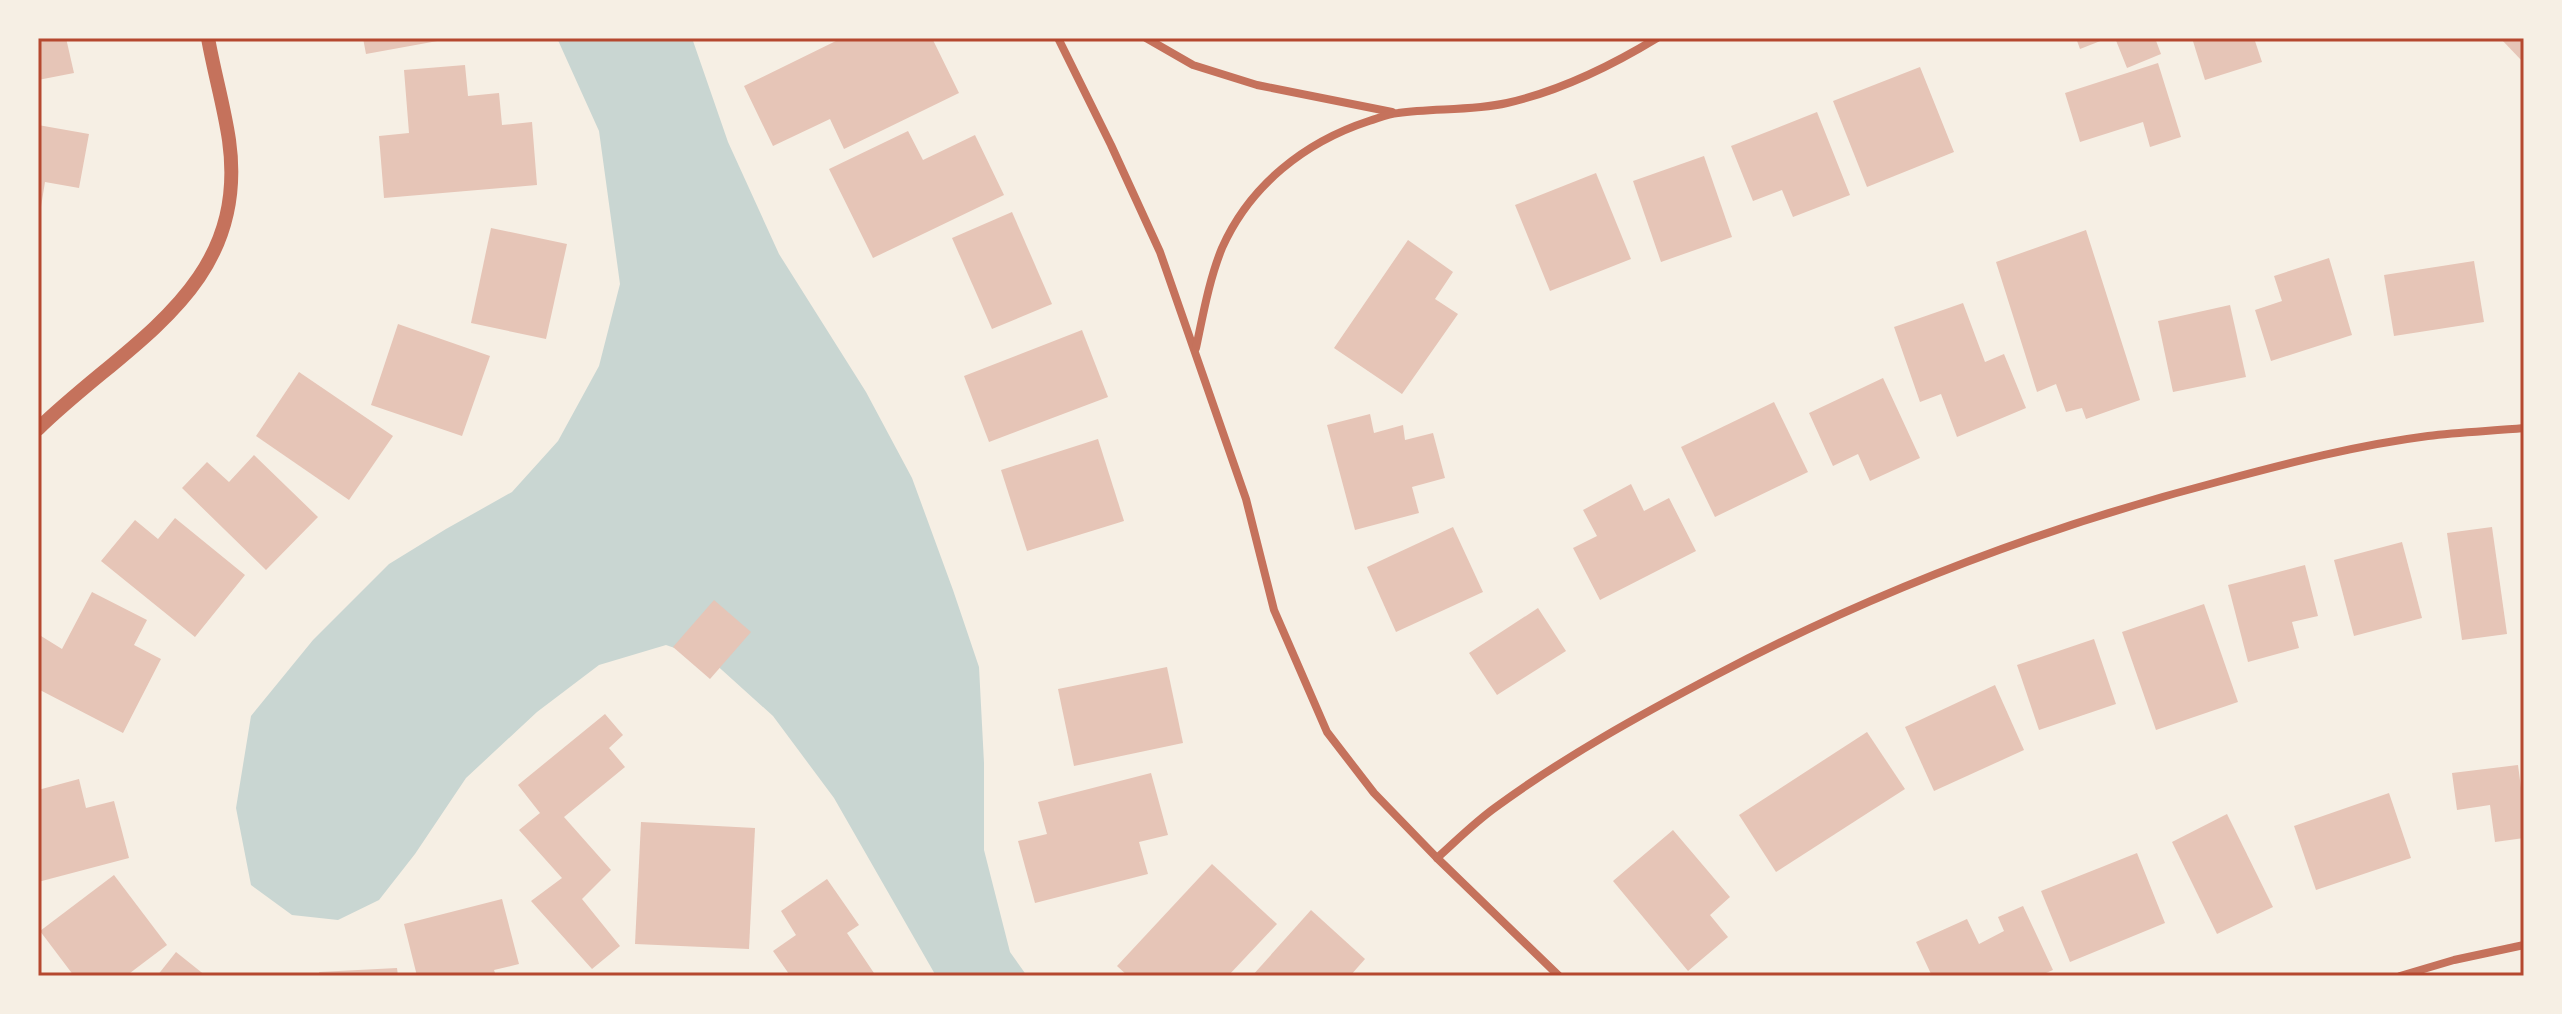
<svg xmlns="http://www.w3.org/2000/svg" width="2562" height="1014" font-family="'Work Sans',sans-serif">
	<rect width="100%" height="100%" fill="#f6efe4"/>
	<path fill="#c9d6d2" d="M 557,38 L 692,38 L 728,142 L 779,254 L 866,392 L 912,478 L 953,590 L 979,667 L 984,763 L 984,850 L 1010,952 L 1027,976 L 936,976 L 834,798 L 773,716 L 712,661 L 666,645 L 599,665 L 537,712 L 466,778 L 415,854 L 379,900 L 338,920 L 292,915 L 251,885 L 236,808 L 251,716 L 313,640 L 389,564 L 446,529 L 512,492 L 558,441 L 599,366 L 620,284 L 599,131 Z"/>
	<g fill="#e6c5b7">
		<path d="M 38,38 L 66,38 L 74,73 L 38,80 Z"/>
		<path d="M 363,38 L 442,38 L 443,40 L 366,54 Z"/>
		<path d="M 842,38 L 932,38 L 959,93 L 844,149 L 830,119 L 773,146 L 744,86 Z"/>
		<path d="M 2076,38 L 2108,38 L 2080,49 Z"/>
		<path d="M 2115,38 L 2155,38 L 2161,54 L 2127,68 Z"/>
		<path d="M 2192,38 L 2254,38 L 2262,62 L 2205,80 Z"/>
		<path d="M 2500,38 L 2524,38 L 2524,63 Z"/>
		<path d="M 2158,63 L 2181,137 L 2150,147 L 2143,122 L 2080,142 L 2065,93 Z"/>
		<path d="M 465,65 L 468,96 L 499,93 L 502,125 L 532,122 L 537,185 L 384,198 L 379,136 L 409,133 L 404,70 Z"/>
		<path d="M 1920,67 L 1954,152 L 1867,187 L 1833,101 Z"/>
		<path d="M 1817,112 L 1850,195 L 1793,217 L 1782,190 L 1753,201 L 1731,146 Z"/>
		<path d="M 38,125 L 89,134 L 79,188 L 45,182 L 40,213 Z"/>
		<path d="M 908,131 L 923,160 L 975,135 L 1004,195 L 873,258 L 829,169 Z"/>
		<path d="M 1704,156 L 1732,237 L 1661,262 L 1633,181 Z"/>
		<path d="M 1596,173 L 1631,259 L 1550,291 L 1515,205 Z"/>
		<path d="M 1012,212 L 1052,304 L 992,329 L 952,238 Z"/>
		<path d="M 491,228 L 567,244 L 546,339 L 471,323 Z"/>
		<path d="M 2086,230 L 2140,400 L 2086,419 L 2082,408 L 2066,412 L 2056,384 L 2037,392 L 1996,262 Z"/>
		<path d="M 1408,240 L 1453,272 L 1435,299 L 1458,314 L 1402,394 L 1334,348 Z"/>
		<path d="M 2329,258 L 2352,335 L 2271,361 L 2255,310 L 2282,301 L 2274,276 Z"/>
		<path d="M 2474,261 L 2484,322 L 2394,336 L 2384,275 Z"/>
		<path d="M 1963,303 L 1985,362 L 2004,354 L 2026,408 L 1957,437 L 1941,394 L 1920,402 L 1894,327 Z"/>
		<path d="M 2230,305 L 2246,377 L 2173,392 L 2158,321 Z"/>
		<path d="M 398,324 L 490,356 L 462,436 L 371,405 Z"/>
		<path d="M 1082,330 L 1108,397 L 989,442 L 964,376 Z"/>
		<path d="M 299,372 L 393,436 L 349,500 L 256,436 Z"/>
		<path d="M 1883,378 L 1920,458 L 1870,481 L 1858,454 L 1833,466 L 1809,413 Z"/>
		<path d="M 1774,402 L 1808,472 L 1715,517 L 1681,447 Z"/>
		<path d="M 1370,414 L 1374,433 L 1403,425 L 1405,440 L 1433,433 L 1445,478 L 1412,487 L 1419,513 L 1355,530 L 1327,425 Z"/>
		<path d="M 1098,439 L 1124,521 L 1027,551 L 1001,470 Z"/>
		<path d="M 254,455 L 318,517 L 266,570 L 182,488 L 207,462 L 229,482 Z"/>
		<path d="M 1631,484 L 1644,511 L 1669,498 L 1696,551 L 1600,600 L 1573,548 L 1597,536 L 1583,510 Z"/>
		<path d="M 175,518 L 245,575 L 195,637 L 101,561 L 135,520 L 158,539 Z"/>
		<path d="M 1453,527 L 1483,592 L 1396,632 L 1367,567 Z"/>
		<path d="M 2492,527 L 2507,634 L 2462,640 L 2447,533 Z"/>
		<path d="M 2402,542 L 2422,618 L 2354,636 L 2334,560 Z"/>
		<path d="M 2305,565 L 2318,616 L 2292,622 L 2299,648 L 2248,662 L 2228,585 Z"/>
		<path d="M 92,592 L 147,620 L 134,645 L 161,659 L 123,733 L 38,689 L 38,641 L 41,636 L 62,649 Z"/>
		<path d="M 714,600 L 751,632 L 710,679 L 673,647 Z"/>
		<path d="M 2204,604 L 2238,702 L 2156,730 L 2122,632 Z"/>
		<path d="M 1538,608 L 1566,651 L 1497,695 L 1469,653 Z"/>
		<path d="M 2094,639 L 2116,704 L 2039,730 L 2017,665 Z"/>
		<path d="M 1167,667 L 1183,743 L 1074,766 L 1058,689 Z"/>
		<path d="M 1995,685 L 2024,750 L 1934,791 L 1905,727 Z"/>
		<path d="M 605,714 L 623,735 L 609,748 L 625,767 L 564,817 L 611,870 L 582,899 L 620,946 L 592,969 L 531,901 L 562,878 L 519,830 L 540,813 L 518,785 Z"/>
		<path d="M 1867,732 L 1905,789 L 1776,872 L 1739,815 Z"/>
		<path d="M 2518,765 L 2524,811 L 2524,838 L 2495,842 L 2490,805 L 2457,810 L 2452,773 Z"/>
		<path d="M 1151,773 L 1168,835 L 1139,842 L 1148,874 L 1035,903 L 1018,841 L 1047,834 L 1038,802 Z"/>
		<path d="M 79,779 L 86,808 L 114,801 L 129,858 L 38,882 L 38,790 Z"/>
		<path d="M 2389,793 L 2411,858 L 2316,890 L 2294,826 Z"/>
		<path d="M 2227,814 L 2273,907 L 2217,934 L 2172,842 Z"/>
		<path d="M 641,822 L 755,828 L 749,949 L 635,944 Z"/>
		<path d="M 1673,830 L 1730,897 L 1710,915 L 1728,937 L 1688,971 L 1613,881 Z"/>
		<path d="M 2137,853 L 2165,923 L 2070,962 L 2041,891 Z"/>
		<path d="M 1212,864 L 1277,924 L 1228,976 L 1128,976 L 1117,966 Z"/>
		<path d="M 114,875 L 167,945 L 126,976 L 74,976 L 40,931 Z"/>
		<path d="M 827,879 L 859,925 L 847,933 L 876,976 L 786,976 L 789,974 L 773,951 L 796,935 L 781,911 Z"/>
		<path d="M 502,899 L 519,964 L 494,970 L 496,976 L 417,976 L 404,924 Z"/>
		<path d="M 2023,906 L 2053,970 L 2039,976 L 1932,976 L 1916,942 L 1967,919 L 1979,944 L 2004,931 L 1998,917 Z"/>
		<path d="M 1311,910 L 1365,959 L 1350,976 L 1252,976 Z"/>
		<path d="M 176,952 L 206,976 L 157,976 Z"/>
		<path d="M 397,968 L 398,976 L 320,976 L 319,972 Z"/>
	</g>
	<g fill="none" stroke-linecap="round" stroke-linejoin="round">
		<g stroke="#c5725c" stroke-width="8">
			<path d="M 1058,38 L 1111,145 L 1160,252 L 1246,499 L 1274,610 L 1327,732 L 1374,793 L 1437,858 L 1559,976"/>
			<path d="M 1146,38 L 1193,65 L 1257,85 L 1392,112"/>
			<path d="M 1196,348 C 1203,315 1209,280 1222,248 C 1250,185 1305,142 1369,121 C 1379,118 1388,114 1398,113 C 1434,108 1471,111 1507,103 C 1560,91 1611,66 1657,38"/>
			<path d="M 1437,858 C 1456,841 1475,822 1496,807 C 1564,757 1640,715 1714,676 C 1875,591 2044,527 2221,481 C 2288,463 2358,445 2428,436 C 2459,432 2492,431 2524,428"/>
			<path d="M 2400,976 L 2454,960 L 2524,945"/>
		</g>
		<path stroke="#c5725c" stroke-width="14" d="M 38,429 C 128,341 250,288 229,140 C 224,106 214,72 208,38"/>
	</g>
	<rect width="2562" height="1014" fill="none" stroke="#f6efe4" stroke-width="80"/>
	<rect x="40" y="40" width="2482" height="934" fill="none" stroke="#b5482f" stroke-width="3"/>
</svg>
